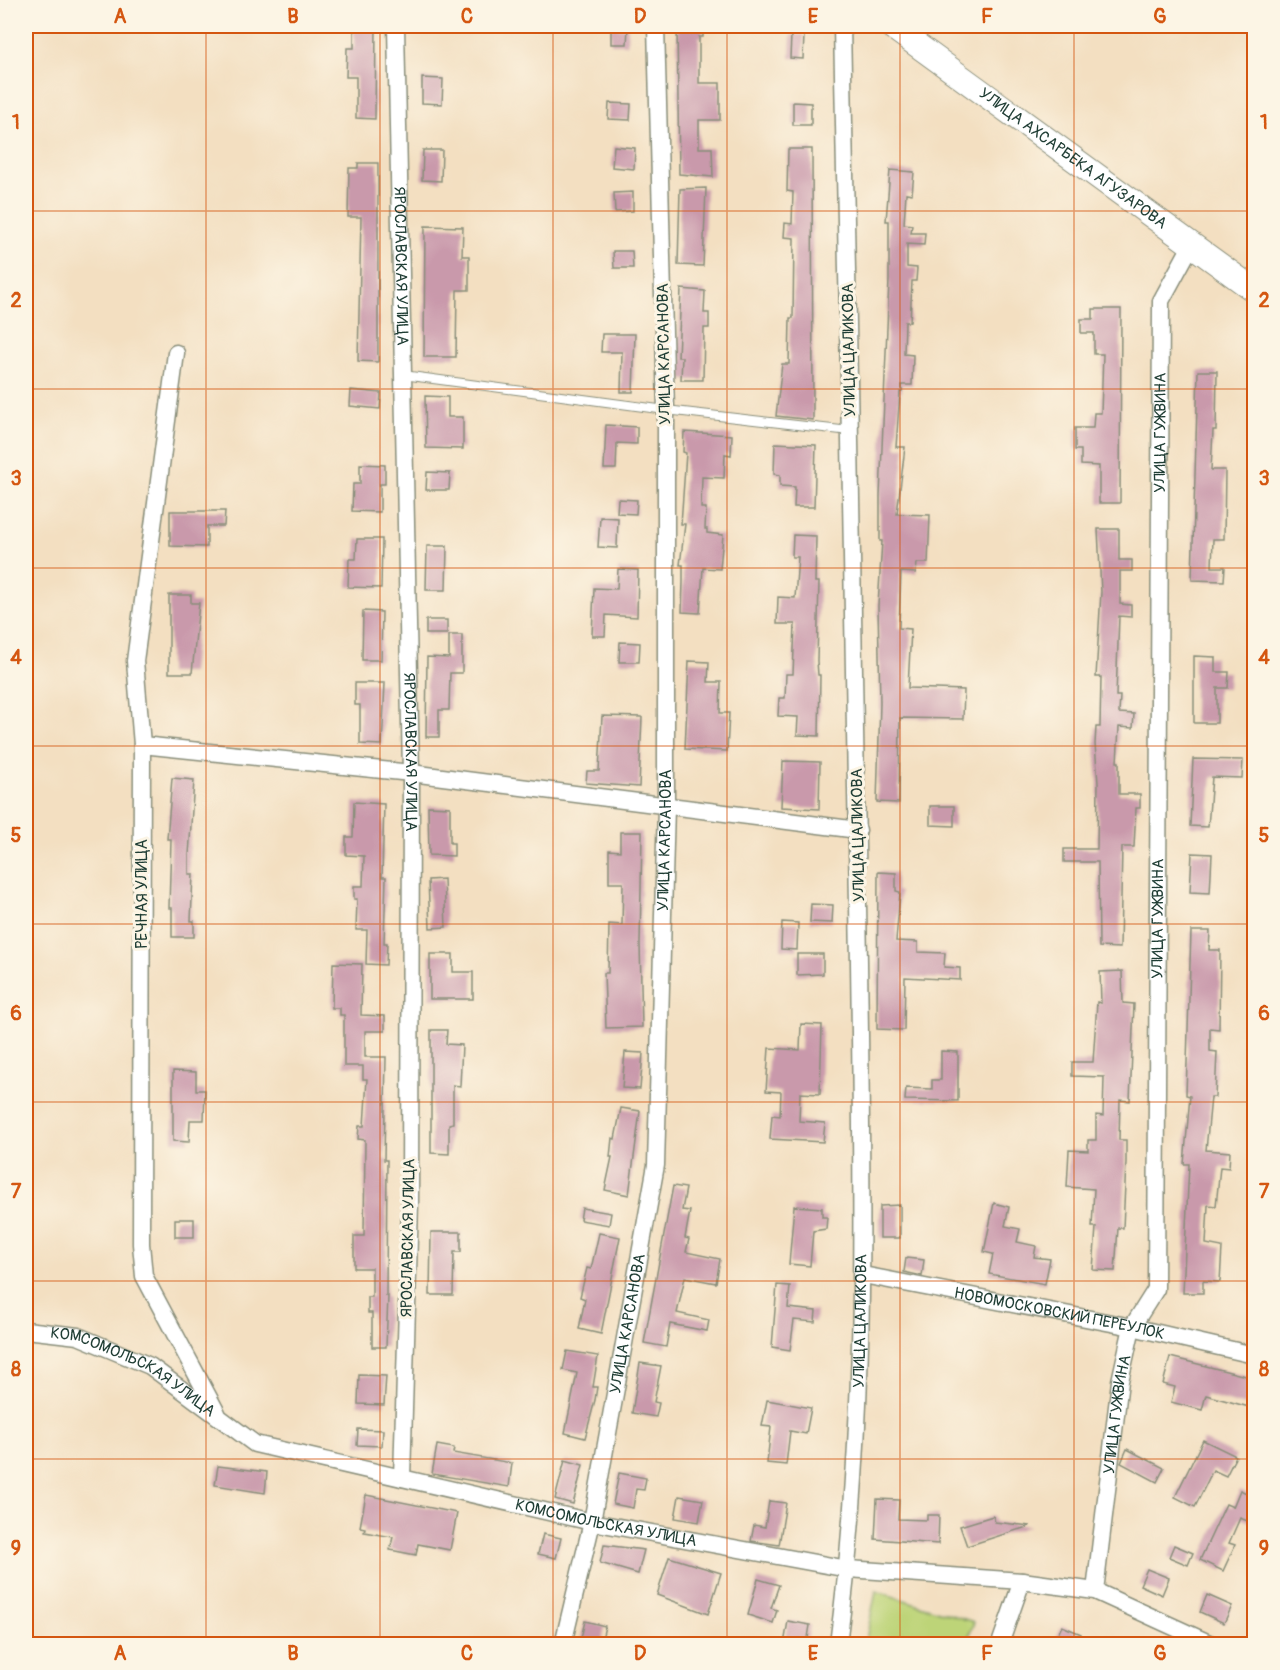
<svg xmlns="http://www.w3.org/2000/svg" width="1280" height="1670" font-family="Pangolin,sans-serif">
	<rect width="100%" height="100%" fill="#fcf5e5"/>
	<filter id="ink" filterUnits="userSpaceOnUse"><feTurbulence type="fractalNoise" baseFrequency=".0167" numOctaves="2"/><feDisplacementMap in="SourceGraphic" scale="12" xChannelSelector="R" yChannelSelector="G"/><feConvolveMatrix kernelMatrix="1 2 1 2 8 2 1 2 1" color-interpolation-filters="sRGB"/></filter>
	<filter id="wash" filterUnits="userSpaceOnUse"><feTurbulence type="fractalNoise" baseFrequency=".008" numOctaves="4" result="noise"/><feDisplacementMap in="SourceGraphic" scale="24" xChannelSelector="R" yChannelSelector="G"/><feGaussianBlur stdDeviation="1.35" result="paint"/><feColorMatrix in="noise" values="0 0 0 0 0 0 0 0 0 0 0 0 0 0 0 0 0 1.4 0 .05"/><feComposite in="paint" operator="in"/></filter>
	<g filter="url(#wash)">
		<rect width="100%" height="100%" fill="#f3dfc1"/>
		<path fill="#bdd478" stroke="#6e8856" stroke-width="1.5" d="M 876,1591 L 974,1622 L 966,1644 L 865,1644 Z"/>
		<g id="blocks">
			<g fill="#c999ab">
				<path d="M 354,26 L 376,26 L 375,119 L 356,118 L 356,77 L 346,77 L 347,48 L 354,48 Z"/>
				<path d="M 677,26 L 703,26 L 703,37 L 699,37 L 699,83 L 720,83 L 720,120 L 699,120 L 699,148 L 712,148 L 713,177 L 679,174 Z"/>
				<path d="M 611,28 L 628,28 L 627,44 L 611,44 Z"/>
				<path d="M 791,35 L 804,35 L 803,59 L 790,58 Z"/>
				<path d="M 422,78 L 443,79 L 442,104 L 422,103 Z"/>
				<path d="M 793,102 L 811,103 L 811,125 L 793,125 Z"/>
				<path d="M 609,103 L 631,104 L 630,120 L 608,119 Z"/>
				<path d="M 614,146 L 635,148 L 634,169 L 612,167 Z"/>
				<path d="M 788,149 L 812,149 L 813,420 L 776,416 L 782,364 L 789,364 L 790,318 L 793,318 L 794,238 L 784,237 L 785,223 L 792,224 L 793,192 L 787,191 Z"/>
				<path d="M 423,150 L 442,150 L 441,181 L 422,180 Z"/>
				<path d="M 358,163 L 378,163 L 378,362 L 358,361 L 361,217 L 348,217 L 349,168 L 358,168 Z"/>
				<path d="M 890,170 L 914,172 L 912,194 L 906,193 L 904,224 L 912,225 L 911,233 L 925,233 L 924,245 L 907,244 L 907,267 L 917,268 L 916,281 L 912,281 L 910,322 L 905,322 L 904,354 L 913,355 L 912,385 L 902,385 L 902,392 L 900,392 L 896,447 L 905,447 L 897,514 L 930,515 L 928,563 L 917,563 L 916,573 L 901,572 L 899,628 L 911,629 L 908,688 L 964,690 L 963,719 L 900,718 L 899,803 L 877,802 L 880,703 L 878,606 L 882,541 L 880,541 L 880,496 L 889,280 L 889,221 L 886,221 Z"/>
				<path d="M 706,188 L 703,266 L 678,265 L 680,189 Z"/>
				<path d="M 633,192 L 633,211 L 615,212 L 614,193 Z"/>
				<path d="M 425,226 L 463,227 L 462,256 L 469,256 L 469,290 L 457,290 L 456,357 L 424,357 Z"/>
				<path d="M 613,251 L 632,251 L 633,268 L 614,268 Z"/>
				<path d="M 681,289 L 705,291 L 704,313 L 709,313 L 709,328 L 704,328 L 703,380 L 681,380 L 682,357 L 678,357 Z"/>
				<path d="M 1093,309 L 1121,309 L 1120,503 L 1099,503 L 1099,466 L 1081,465 L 1081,450 L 1075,450 L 1075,428 L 1093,428 L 1094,413 L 1101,413 L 1103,354 L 1094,354 L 1094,333 L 1081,333 L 1081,319 L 1093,319 Z"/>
				<path d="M 602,334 L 635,334 L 633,392 L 621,392 L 622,352 L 601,352 Z"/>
				<path d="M 1198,371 L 1217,371 L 1216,430 L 1213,430 L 1211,470 L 1225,470 L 1224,539 L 1213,539 L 1212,567 L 1225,567 L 1224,581 L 1192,580 Z"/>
				<path d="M 351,390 L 381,393 L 380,409 L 350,406 Z"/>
				<path d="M 425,396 L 448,397 L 448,417 L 463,417 L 463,449 L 426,448 Z"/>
				<path d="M 606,425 L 637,427 L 637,444 L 617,443 L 616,469 L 604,469 Z"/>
				<path d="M 684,432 L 732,435 L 731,455 L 725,454 L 724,478 L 702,477 L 701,508 L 706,508 L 705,529 L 707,529 L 707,533 L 723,535 L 720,569 L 703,568 L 700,613 L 682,612 L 683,582 L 683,565 L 680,565 L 685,524 L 681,524 L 686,453 L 683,452 Z"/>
				<path d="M 775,443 L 816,445 L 814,507 L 794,507 L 795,487 L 780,486 L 780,475 L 774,474 Z"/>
				<path d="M 360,464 L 385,465 L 385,484 L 380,484 L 380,512 L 352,511 L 353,484 L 360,484 Z"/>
				<path d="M 427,472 L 450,473 L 449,490 L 426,490 Z"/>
				<path d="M 618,499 L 637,500 L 636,514 L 617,513 Z"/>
				<path d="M 170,511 L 225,511 L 224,526 L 207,526 L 207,547 L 170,546 Z"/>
				<path d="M 600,517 L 618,518 L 617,548 L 598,547 Z"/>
				<path d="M 1098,529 L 1119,529 L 1119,560 L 1132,560 L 1132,571 L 1120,571 L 1120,604 L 1131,605 L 1131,617 L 1119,616 L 1116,696 L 1120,696 L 1119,713 L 1134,714 L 1133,728 L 1119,727 L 1117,762 L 1119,762 L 1119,794 L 1140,794 L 1140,808 L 1136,808 L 1134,847 L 1122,847 L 1120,948 L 1099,947 L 1098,862 L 1064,862 L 1064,849 L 1097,849 L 1098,783 L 1095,744 L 1096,727 L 1100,727 L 1101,677 L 1096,677 L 1101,592 Z"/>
				<path d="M 793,535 L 816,536 L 815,582 L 819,582 L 817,661 L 818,675 L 820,675 L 819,736 L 797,735 L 798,717 L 778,716 L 779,698 L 785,698 L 786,674 L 793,674 L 795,624 L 777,624 L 778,597 L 795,598 L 798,557 L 792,557 Z"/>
				<path d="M 357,539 L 382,539 L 381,588 L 348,587 L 349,559 L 356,559 Z"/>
				<path d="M 427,546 L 447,546 L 446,590 L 426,590 Z"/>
				<path d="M 618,569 L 638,570 L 637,617 L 606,615 L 605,636 L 592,636 L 594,588 L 617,589 Z"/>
				<path d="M 169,595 L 191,595 L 191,603 L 199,603 L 192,673 L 169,673 Z"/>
				<path d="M 363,611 L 382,612 L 381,660 L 362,660 Z"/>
				<rect x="426" y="620" width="21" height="14"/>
				<path d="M 449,635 L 462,635 L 462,673 L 450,673 L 449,710 L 439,710 L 439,737 L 426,737 L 427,657 L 449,658 Z"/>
				<path d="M 620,642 L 640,643 L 639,662 L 619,662 Z"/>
				<path d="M 1194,656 L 1215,657 L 1215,672 L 1229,672 L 1228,688 L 1217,688 L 1217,723 L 1194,723 Z"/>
				<path d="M 689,661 L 709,662 L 708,682 L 721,682 L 720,713 L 729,713 L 727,751 L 685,749 Z"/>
				<path d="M 355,683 L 385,683 L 382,745 L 360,744 L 360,705 L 355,705 Z"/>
				<path d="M 602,716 L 642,717 L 639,787 L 586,783 L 587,771 L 599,771 Z"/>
				<path d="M 1193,759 L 1243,760 L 1242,778 L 1212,777 L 1208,827 L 1190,826 Z"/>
				<path d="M 783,761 L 820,762 L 819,809 L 781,807 Z"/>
				<path d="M 172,778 L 194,780 L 189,855 L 189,874 L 193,874 L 191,921 L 194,921 L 194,937 L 172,937 L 172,908 L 169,908 L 171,839 L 167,839 Z"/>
				<path d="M 354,802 L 384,804 L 382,877 L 386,877 L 384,943 L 387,943 L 386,965 L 366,964 L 367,930 L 356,930 L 357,899 L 354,899 L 354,886 L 363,886 L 364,856 L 346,855 L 346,837 L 353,837 Z"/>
				<path d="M 428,806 L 450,807 L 450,843 L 454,843 L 454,856 L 429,855 Z"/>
				<path d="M 930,806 L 954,806 L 954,826 L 930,825 Z"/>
				<path d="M 620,832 L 642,832 L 640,944 L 642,1027 L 606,1028 L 604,973 L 608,973 L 609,924 L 622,925 L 623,883 L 609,883 L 609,850 L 620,851 Z"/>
				<path d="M 1192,853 L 1212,854 L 1210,893 L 1190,892 Z"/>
				<path d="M 878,872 L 896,873 L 896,891 L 900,892 L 896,941 L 918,942 L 918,952 L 945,953 L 944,967 L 960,968 L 960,980 L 905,977 L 904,1030 L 877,1029 Z"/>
				<path d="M 444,879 L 446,927 L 430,928 L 428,880 Z"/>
				<path d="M 811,904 L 833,905 L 832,923 L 810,922 Z"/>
				<path d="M 782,922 L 798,923 L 797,950 L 781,949 Z"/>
				<path d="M 1191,931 L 1210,931 L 1209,950 L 1220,950 L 1219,1029 L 1210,1028 L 1210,1051 L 1217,1052 L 1215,1097 L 1211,1097 L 1206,1150 L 1230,1152 L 1229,1168 L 1220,1167 L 1216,1206 L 1208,1205 L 1206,1244 L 1222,1247 L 1220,1282 L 1203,1281 L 1203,1293 L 1183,1293 L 1189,1164 L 1184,1164 L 1190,1096 L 1186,1095 Z"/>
				<path d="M 430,954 L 453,954 L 453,972 L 473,972 L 473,999 L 430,999 Z"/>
				<path d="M 797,954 L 823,954 L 823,974 L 797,975 Z"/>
				<path d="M 333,963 L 362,964 L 361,1015 L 385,1016 L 385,1031 L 365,1031 L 365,1057 L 386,1057 L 384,1160 L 387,1160 L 386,1296 L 388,1296 L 386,1347 L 372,1347 L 372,1313 L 368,1313 L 368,1297 L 372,1297 L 372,1268 L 354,1268 L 354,1236 L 364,1236 L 365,1140 L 358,1139 L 359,1126 L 364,1126 L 367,1079 L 363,1079 L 363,1066 L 344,1066 L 344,1015 L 340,1015 L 340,1008 L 332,1008 Z"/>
				<path d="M 1122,971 L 1123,1003 L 1134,1004 L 1130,1101 L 1120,1100 L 1119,1140 L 1126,1140 L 1126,1162 L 1123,1228 L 1118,1228 L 1115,1271 L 1093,1270 L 1096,1227 L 1092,1227 L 1094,1189 L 1067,1187 L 1069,1150 L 1088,1151 L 1088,1140 L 1096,1140 L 1096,1115 L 1103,1116 L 1104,1077 L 1072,1076 L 1072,1062 L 1093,1062 L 1097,1002 L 1101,1003 L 1100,972 Z"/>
				<path d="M 801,1024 L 822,1025 L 820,1094 L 800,1093 L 799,1121 L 825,1123 L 823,1142 L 770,1139 L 772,1115 L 780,1116 L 781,1092 L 766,1091 L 769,1048 L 800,1050 Z"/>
				<path d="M 431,1030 L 447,1030 L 446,1044 L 462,1045 L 460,1086 L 453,1085 L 453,1123 L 449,1124 L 449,1154 L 431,1153 Z"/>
				<path d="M 941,1051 L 958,1052 L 958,1101 L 905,1100 L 906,1088 L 932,1089 L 932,1080 L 941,1080 Z"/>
				<path d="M 625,1052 L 643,1053 L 640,1089 L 622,1088 Z"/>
				<path d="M 173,1071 L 196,1072 L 196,1090 L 205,1090 L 204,1120 L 190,1120 L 189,1142 L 173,1141 Z"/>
				<path d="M 621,1108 L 640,1111 L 629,1195 L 605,1190 L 612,1157 L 610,1157 L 612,1138 L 615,1139 Z"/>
				<path d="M 673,1186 L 686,1188 L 682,1210 L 690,1211 L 685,1238 L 689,1239 L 686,1252 L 720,1259 L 716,1283 L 685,1277 L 677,1313 L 709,1320 L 707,1331 L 670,1324 L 666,1347 L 644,1343 Z"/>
				<path d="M 994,1203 L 1009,1207 L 1005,1226 L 1020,1229 L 1017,1242 L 1036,1246 L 1034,1257 L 1050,1259 L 1045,1284 L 989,1274 L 993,1254 L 984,1252 Z"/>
				<path d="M 900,1205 L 900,1238 L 880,1238 L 880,1206 Z"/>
				<path d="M 794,1206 L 822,1208 L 822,1217 L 827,1217 L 826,1229 L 813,1231 L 810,1266 L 789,1264 Z"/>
				<path d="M 582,1208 L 611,1213 L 609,1225 L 580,1220 Z"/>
				<rect x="175" y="1219" width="19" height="18"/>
				<path d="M 431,1232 L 461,1232 L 461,1252 L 454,1252 L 453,1295 L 430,1295 Z"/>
				<path d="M 599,1233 L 620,1237 L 601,1334 L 579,1329 L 585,1299 L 580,1297 L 587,1268 L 591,1269 Z"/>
				<path d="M 906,1258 L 924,1260 L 922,1276 L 904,1272 Z"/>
				<path d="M 777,1285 L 790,1286 L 788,1308 L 816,1311 L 815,1322 L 794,1320 L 790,1350 L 772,1347 Z"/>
				<path d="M 567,1351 L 598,1356 L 593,1387 L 597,1387 L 595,1400 L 585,1438 L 565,1433 L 577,1373 L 563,1370 Z"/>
				<path d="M 1170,1357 L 1254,1378 L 1249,1407 L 1206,1395 L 1202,1410 L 1171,1402 L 1175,1387 L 1163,1384 Z"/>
				<path d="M 640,1363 L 661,1366 L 654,1402 L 659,1403 L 656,1417 L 632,1413 Z"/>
				<path d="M 359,1375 L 386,1376 L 384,1405 L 358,1404 Z"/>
				<path d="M 767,1400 L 811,1408 L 806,1434 L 790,1431 L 786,1465 L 767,1463 L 771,1427 L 762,1426 Z"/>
				<path d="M 358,1429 L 383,1430 L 382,1446 L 357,1445 Z"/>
				<path d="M 1203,1440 L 1236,1456 L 1226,1476 L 1213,1470 L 1195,1507 L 1175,1497 Z"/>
				<path d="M 437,1445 L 454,1448 L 453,1453 L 512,1463 L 509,1487 L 432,1474 Z"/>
				<path d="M 1127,1449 L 1164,1468 L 1157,1482 L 1121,1463 Z"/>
				<path d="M 565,1460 L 583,1465 L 573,1504 L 555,1499 Z"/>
				<path d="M 218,1466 L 267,1472 L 265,1493 L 215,1485 Z"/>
				<path d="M 619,1473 L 646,1478 L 644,1490 L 636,1489 L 633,1508 L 613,1504 Z"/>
				<path d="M 1240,1490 L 1251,1495 L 1249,1500 L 1254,1503 L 1254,1511 L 1250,1522 L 1240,1518 L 1229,1543 L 1235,1545 L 1223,1571 L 1200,1560 L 1226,1504 L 1233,1507 Z"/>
				<path d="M 366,1495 L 457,1513 L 450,1550 L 418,1544 L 416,1555 L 390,1550 L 393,1537 L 364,1532 L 365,1528 L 360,1527 Z"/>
				<path d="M 679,1496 L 703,1500 L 699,1522 L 675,1518 Z"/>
				<path d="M 877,1499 L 899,1500 L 898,1519 L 927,1520 L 927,1515 L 939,1515 L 938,1544 L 875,1539 Z"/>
				<path d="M 769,1501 L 786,1503 L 779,1545 L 751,1541 L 754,1525 L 765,1527 Z"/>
				<path d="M 993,1516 L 995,1522 L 1030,1526 L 967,1546 L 960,1526 Z"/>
				<path d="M 543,1534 L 561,1538 L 556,1558 L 538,1554 Z"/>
				<path d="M 604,1545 L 644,1550 L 638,1574 L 600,1563 Z"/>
				<path d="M 1174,1545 L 1193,1553 L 1188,1565 L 1169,1557 Z"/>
				<path d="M 669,1557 L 721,1573 L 708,1614 L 657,1595 Z"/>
				<path d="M 1147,1569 L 1169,1578 L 1162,1595 L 1140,1585 Z"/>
				<path d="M 758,1579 L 779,1585 L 771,1608 L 777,1610 L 773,1623 L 748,1615 Z"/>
				<path d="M 1207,1595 L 1232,1606 L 1224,1623 L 1200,1612 Z"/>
				<path d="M 585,1621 L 605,1626 L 601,1644 L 580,1642 Z"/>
				<path d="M 788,1621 L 810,1625 L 807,1644 L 784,1644 Z"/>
				<path d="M 1062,1626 L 1081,1634 L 1076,1644 L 1053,1644 Z"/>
			</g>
		</g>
	</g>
	<g filter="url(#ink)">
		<use href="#blocks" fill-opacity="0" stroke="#898e7a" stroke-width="1.5"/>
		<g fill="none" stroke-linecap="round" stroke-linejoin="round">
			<defs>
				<path id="lane" d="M 403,375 L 666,410 L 850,431"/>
				<g id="street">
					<path id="s1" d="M 396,26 L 411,773 L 410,1203 L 402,1478"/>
					<path d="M 176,353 L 135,661 L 142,745 L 141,1244 L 144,1276 L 217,1413"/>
					<path d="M 142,745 L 411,773 L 858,830"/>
					<path id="s2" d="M 863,1275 L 1132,1327 L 1254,1355"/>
					<path id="s3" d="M 26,1330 L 78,1336 L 150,1366 L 255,1444 L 592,1522 L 848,1569 L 1022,1581 L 1095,1591 L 1211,1644"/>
					<path id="s4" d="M 1095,1591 L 1120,1381 L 1132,1327 L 1156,1289 L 1161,301 L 1192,244"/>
					<path id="s5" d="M 563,1644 L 592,1522 L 656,1165 L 666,807 L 666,410 L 656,26"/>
					<path id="s6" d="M 838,1644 C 868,1418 862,1189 859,962 C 856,650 848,338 842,26"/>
					<path d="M 1000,1644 L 1022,1581"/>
				</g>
				<g id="secondary">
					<path id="s7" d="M 891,26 L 1254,290"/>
				</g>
			</defs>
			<use href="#lane" stroke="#898e7a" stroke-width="10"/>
			<use href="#street" stroke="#898e7a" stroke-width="19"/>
			<use href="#secondary" stroke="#898e7a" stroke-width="26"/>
			<use href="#lane" stroke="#fff" stroke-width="8"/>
			<use href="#street" stroke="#fff" stroke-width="16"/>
			<use href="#secondary" stroke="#fff" stroke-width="24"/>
		</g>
	</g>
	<path fill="none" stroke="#d45610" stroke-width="1.5" stroke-opacity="0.55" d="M 206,26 L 206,1644M 380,26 L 380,1644M 553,26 L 553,1644M 727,26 L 727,1644M 900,26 L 900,1644M 1074,26 L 1074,1644M 26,211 L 1254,211M 26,389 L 1254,389M 26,568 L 1254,568M 26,746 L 1254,746M 26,924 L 1254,924M 26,1102 L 1254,1102M 26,1281 L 1254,1281M 26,1459 L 1254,1459"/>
	<g text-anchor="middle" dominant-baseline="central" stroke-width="6" stroke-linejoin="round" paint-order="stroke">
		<g font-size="16" fill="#1f3d34" stroke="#fcf5e5">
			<text stroke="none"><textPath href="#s7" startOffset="225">УЛИЦА АХСАРБЕКА АГУЗАРОВА</textPath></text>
			<text stroke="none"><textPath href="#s1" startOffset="240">ЯРОСЛАВСКАЯ УЛИЦА</textPath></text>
			<text transform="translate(849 350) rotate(-91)">УЛИЦА ЦАЛИКОВА</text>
			<text transform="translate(664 354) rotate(-91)">УЛИЦА КАРСАНОВА</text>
			<text stroke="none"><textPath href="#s4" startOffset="1168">УЛИЦА ГУЖВИНА</textPath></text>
			<text stroke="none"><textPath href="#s1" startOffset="726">ЯРОСЛАВСКАЯ УЛИЦА</textPath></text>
			<text transform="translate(858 835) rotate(-91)">УЛИЦА ЦАЛИКОВА</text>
			<text stroke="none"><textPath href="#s5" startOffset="813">УЛИЦА КАРСАНОВА</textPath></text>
			<text transform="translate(142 894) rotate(-90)">РЕЧНАЯ УЛИЦА</text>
			<text stroke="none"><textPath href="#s4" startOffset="682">УЛИЦА ГУЖВИНА</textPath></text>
			<text transform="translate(408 1238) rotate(-89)">ЯРОСЛАВСКАЯ УЛИЦА</text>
			<text stroke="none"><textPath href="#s2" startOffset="200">НОВОМОСКОВСКИЙ ПЕРЕУЛОК</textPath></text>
			<text stroke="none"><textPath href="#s6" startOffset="324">УЛИЦА ЦАЛИКОВА</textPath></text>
			<text stroke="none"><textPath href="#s5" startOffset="327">УЛИЦА КАРСАНОВА</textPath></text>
			<text stroke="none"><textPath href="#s3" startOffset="117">КОМСОМОЛЬСКАЯ УЛИЦА</textPath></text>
			<text stroke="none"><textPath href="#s4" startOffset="178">УЛИЦА ГУЖВИНА</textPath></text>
			<text stroke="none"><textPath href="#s3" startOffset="621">КОМСОМОЛЬСКАЯ УЛИЦА</textPath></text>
		</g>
	</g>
	<rect width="1280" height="1670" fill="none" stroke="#fcf5e5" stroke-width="66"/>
	<rect x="33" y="33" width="1214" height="1604" fill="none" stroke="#d45610" stroke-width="2"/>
	<g font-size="20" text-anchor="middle" font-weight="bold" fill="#d45610">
		<text x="120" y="23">A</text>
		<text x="293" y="23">B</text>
		<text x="467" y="23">C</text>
		<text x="640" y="23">D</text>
		<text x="813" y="23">E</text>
		<text x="987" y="23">F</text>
		<text x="1160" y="23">G</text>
		<text x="16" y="129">1</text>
		<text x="1264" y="129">1</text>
		<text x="16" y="307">2</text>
		<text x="1264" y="307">2</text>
		<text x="16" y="485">3</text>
		<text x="1264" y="485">3</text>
		<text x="16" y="664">4</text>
		<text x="1264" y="664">4</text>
		<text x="16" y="842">5</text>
		<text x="1264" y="842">5</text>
		<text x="16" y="1020">6</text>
		<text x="1264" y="1020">6</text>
		<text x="16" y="1198">7</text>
		<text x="1264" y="1198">7</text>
		<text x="16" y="1376">8</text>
		<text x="1264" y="1376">8</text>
		<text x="16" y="1555">9</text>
		<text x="1264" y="1555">9</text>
		<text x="120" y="1660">A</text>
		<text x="293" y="1660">B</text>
		<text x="467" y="1660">C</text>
		<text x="640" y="1660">D</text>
		<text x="813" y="1660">E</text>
		<text x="987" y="1660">F</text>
		<text x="1160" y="1660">G</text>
	</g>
</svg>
